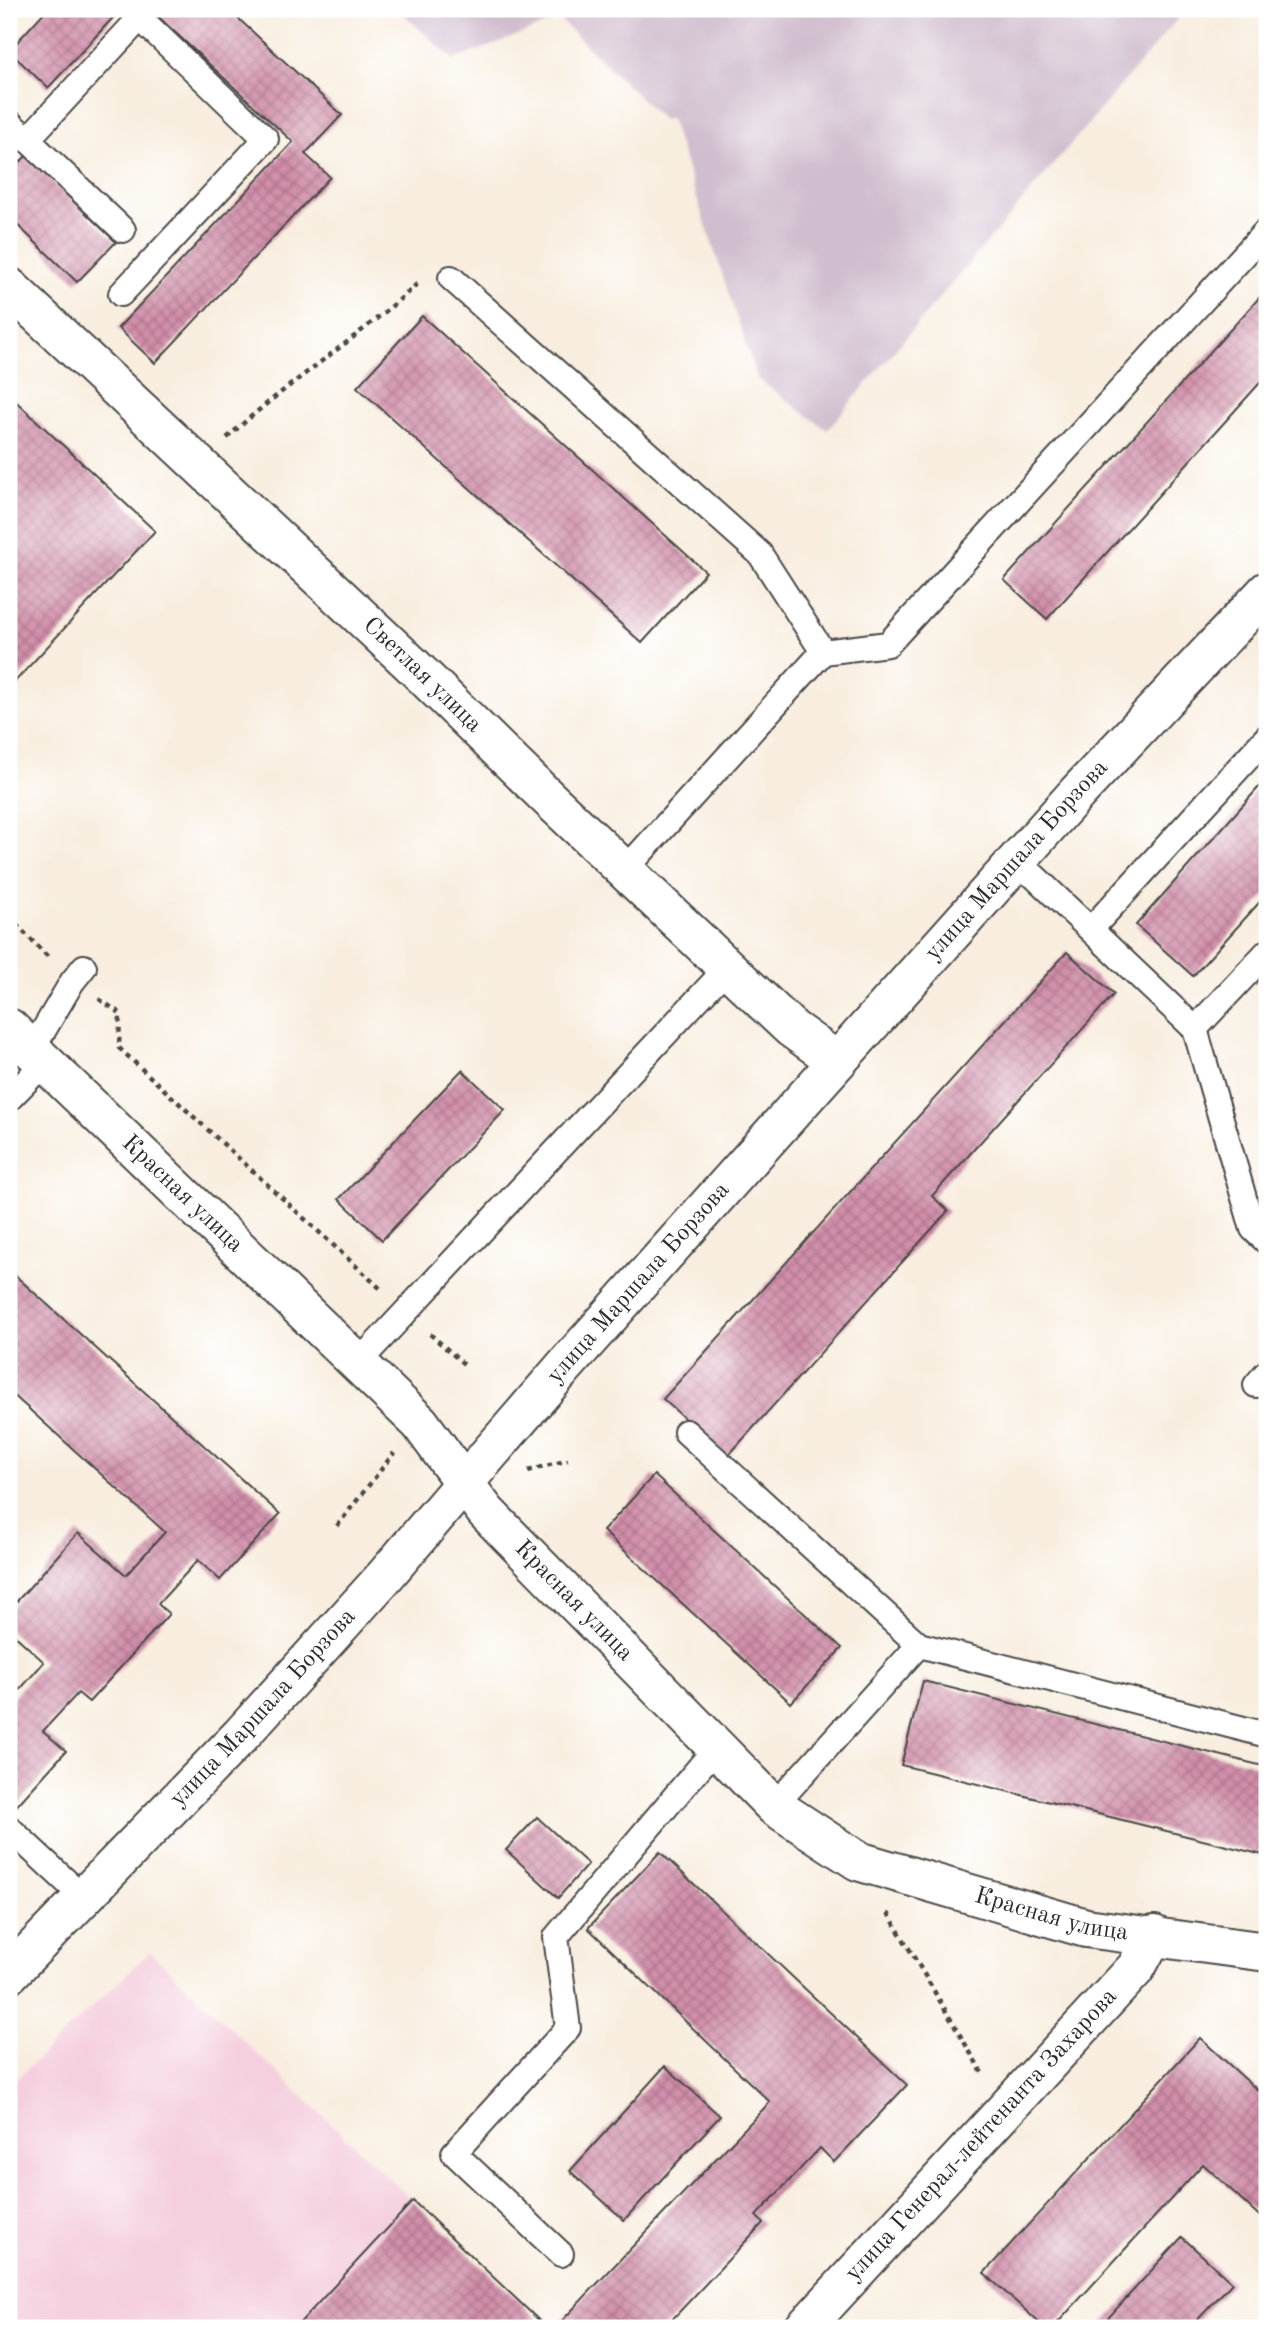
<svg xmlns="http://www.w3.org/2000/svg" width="1276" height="2337" font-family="'Old Standard TT',serif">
	<defs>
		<pattern id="building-cross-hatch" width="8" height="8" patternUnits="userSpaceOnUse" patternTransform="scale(1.75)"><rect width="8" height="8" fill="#d28faa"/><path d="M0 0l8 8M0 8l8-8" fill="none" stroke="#ab758b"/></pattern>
	</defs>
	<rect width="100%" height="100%" fill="#fff"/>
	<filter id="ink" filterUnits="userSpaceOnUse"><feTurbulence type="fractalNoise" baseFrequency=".0143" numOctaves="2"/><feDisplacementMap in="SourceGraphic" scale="14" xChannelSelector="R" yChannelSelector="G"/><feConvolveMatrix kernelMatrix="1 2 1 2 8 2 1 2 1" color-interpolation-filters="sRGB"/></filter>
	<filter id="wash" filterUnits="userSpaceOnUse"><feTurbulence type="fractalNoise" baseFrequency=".00686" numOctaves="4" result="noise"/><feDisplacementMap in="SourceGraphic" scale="28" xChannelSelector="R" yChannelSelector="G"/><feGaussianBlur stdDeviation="1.57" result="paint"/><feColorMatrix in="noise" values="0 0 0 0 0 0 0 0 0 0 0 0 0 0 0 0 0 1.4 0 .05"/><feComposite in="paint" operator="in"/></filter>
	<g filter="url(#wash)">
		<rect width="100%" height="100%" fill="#f8edde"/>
		<path fill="#f4cfde" d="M 150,1952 L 547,2328 L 9,2328 L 9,2086 Z"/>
		<path fill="#d0bdce" d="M 398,9 L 1186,9 L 827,430 L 757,378 L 670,118 L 663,120 L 559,19 L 454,60 Z"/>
		<g id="blocks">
			<g fill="url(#building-cross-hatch)">
				<path d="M 47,9 L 121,9 L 48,88 L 9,51 Z"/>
				<path d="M 150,9 L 228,9 L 342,115 L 305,154 L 330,177 L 155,363 L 118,328 L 293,142 Z"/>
				<path d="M 26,156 L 116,242 L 77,282 L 9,217 L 9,174 Z"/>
				<path d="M 1267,289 L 1267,375 L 1047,619 L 1004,580 Z"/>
				<path d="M 422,316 L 706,572 L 642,643 L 357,387 Z"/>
				<path d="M 9,395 L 155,531 L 9,688 Z"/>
				<path d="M 1267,778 L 1267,894 L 1193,976 L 1136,925 Z"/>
				<path d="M 1067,952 L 1114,994 L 932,1196 L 948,1211 L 727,1457 L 663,1399 Z"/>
				<path d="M 462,1070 L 505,1110 L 382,1240 L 339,1199 Z"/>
				<path d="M 9,1270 L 280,1514 L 220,1580 L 198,1560 L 158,1604 L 169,1614 L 89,1702 L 78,1693 L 43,1731 L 66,1751 L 12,1811 L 9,1808 L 9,1699 L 10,1701 L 44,1662 L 9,1630 L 9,1610 L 78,1533 L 126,1575 L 165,1532 L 9,1391 Z"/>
				<path d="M 654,1475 L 842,1648 L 791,1703 L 603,1531 Z"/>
				<path d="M 923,1681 L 1267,1767 L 1267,1856 L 901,1765 Z"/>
				<path d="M 537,1817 L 588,1864 L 558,1898 L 506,1850 Z"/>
				<path d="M 660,1852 L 907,2085 L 834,2162 L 820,2148 L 756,2216 L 763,2223 L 664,2328 L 555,2328 L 770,2102 L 588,1928 Z"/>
				<path d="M 1200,2038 L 1267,2099 L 1267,2223 L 1203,2164 L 1053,2328 L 1045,2328 L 984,2273 Z"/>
				<path d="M 665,2066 L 720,2116 L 624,2220 L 570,2171 Z"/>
				<path d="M 413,2201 L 547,2328 L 295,2328 Z"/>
				<path d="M 1182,2237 L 1232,2283 L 1190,2328 L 1099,2328 Z"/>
			</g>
		</g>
	</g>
	<g filter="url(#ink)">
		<use href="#blocks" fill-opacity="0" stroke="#4a4846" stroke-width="2"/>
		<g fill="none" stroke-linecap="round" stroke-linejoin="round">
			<defs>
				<g id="lane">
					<path d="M 9,127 L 11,124 L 123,230"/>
					<path d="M 27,140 L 140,18 L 266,139 L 121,294"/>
					<path d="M 451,278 L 760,554 L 823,652 L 625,870"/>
					<path d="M 823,652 L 888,644 L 1267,230"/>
					<path d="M 1015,865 L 1034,876 L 1195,1029 L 1253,1229 L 1267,1242"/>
					<path d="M 1091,929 L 1267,737"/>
					<path d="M 1195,1029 L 1267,952"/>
					<path d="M 32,1050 L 72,982 L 84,967"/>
					<path d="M 9,1099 L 45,1062"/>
					<path d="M 357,1364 L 728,967"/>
					<path d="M 1256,1385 L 1267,1372"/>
					<path d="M 686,1432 L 919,1645 L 1267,1735"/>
					<path d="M 774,1806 L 919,1645"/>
					<path d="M 9,1828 L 83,1897"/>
					<path d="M 561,2254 L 454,2153 L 568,2028 L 556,1937 L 716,1748"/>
				</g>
				<g id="street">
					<path id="s1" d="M 9,287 L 410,663 L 546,796 L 791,1028 L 837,1061"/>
				</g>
				<g id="secondary">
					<path id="s2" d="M 9,1974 L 240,1736 L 385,1576 L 464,1483 L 486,1512 L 774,1806 L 858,1861 L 1086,1928 L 1267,1952"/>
					<path id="s3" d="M 804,2328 L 1136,1968 L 1154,1935"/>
				</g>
				<g id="primary">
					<path id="s4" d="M 9,1028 L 420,1423 L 464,1483 L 564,1367 L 1078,792 L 1267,591"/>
				</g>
			</defs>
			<use href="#lane" stroke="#4a4846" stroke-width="28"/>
			<use href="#street" stroke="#4a4846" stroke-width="42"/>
			<use href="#secondary" stroke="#4a4846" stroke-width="42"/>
			<use href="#primary" stroke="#4a4846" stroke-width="42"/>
			<g stroke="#4a4846" stroke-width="4.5" stroke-dasharray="5 5" stroke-linecap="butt">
				<path d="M 227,438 C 287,382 358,339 418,283"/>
				<path d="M 9,917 L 49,958"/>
				<path d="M 99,999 L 120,1013 L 119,1048 L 382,1290"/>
				<path d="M 430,1334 L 466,1366"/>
				<path d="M 528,1471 L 568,1460"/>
				<path d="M 337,1526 L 394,1453"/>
				<path d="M 888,1913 L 983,2074"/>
			</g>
			<use href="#lane" stroke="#fff" stroke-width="24"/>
			<use href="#street" stroke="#fff" stroke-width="38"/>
			<use href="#secondary" stroke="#fff" stroke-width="38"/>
			<use href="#primary" stroke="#fff" stroke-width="38"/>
		</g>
	</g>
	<g text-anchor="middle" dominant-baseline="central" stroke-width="7" stroke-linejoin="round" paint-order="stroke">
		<g font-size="24" fill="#2b2b2b" stroke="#fff">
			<text stroke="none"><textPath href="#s1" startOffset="567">Светлая улица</textPath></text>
			<text stroke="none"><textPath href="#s4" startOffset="1477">улица Маршала Борзова</textPath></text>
			<text stroke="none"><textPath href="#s4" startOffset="240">Красная улица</textPath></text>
			<text stroke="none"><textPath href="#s4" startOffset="910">улица Маршала Борзова</textPath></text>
			<text stroke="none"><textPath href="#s2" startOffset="831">Красная улица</textPath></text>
			<text stroke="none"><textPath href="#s2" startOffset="368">улица Маршала Борзова</textPath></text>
			<text stroke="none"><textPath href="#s2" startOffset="1419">Красная улица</textPath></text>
			<text stroke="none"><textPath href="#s3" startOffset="262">улица Генерал-лейтенанта Захарова</textPath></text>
		</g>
	</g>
	<rect width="1276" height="2337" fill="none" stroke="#fff" stroke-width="35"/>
</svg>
